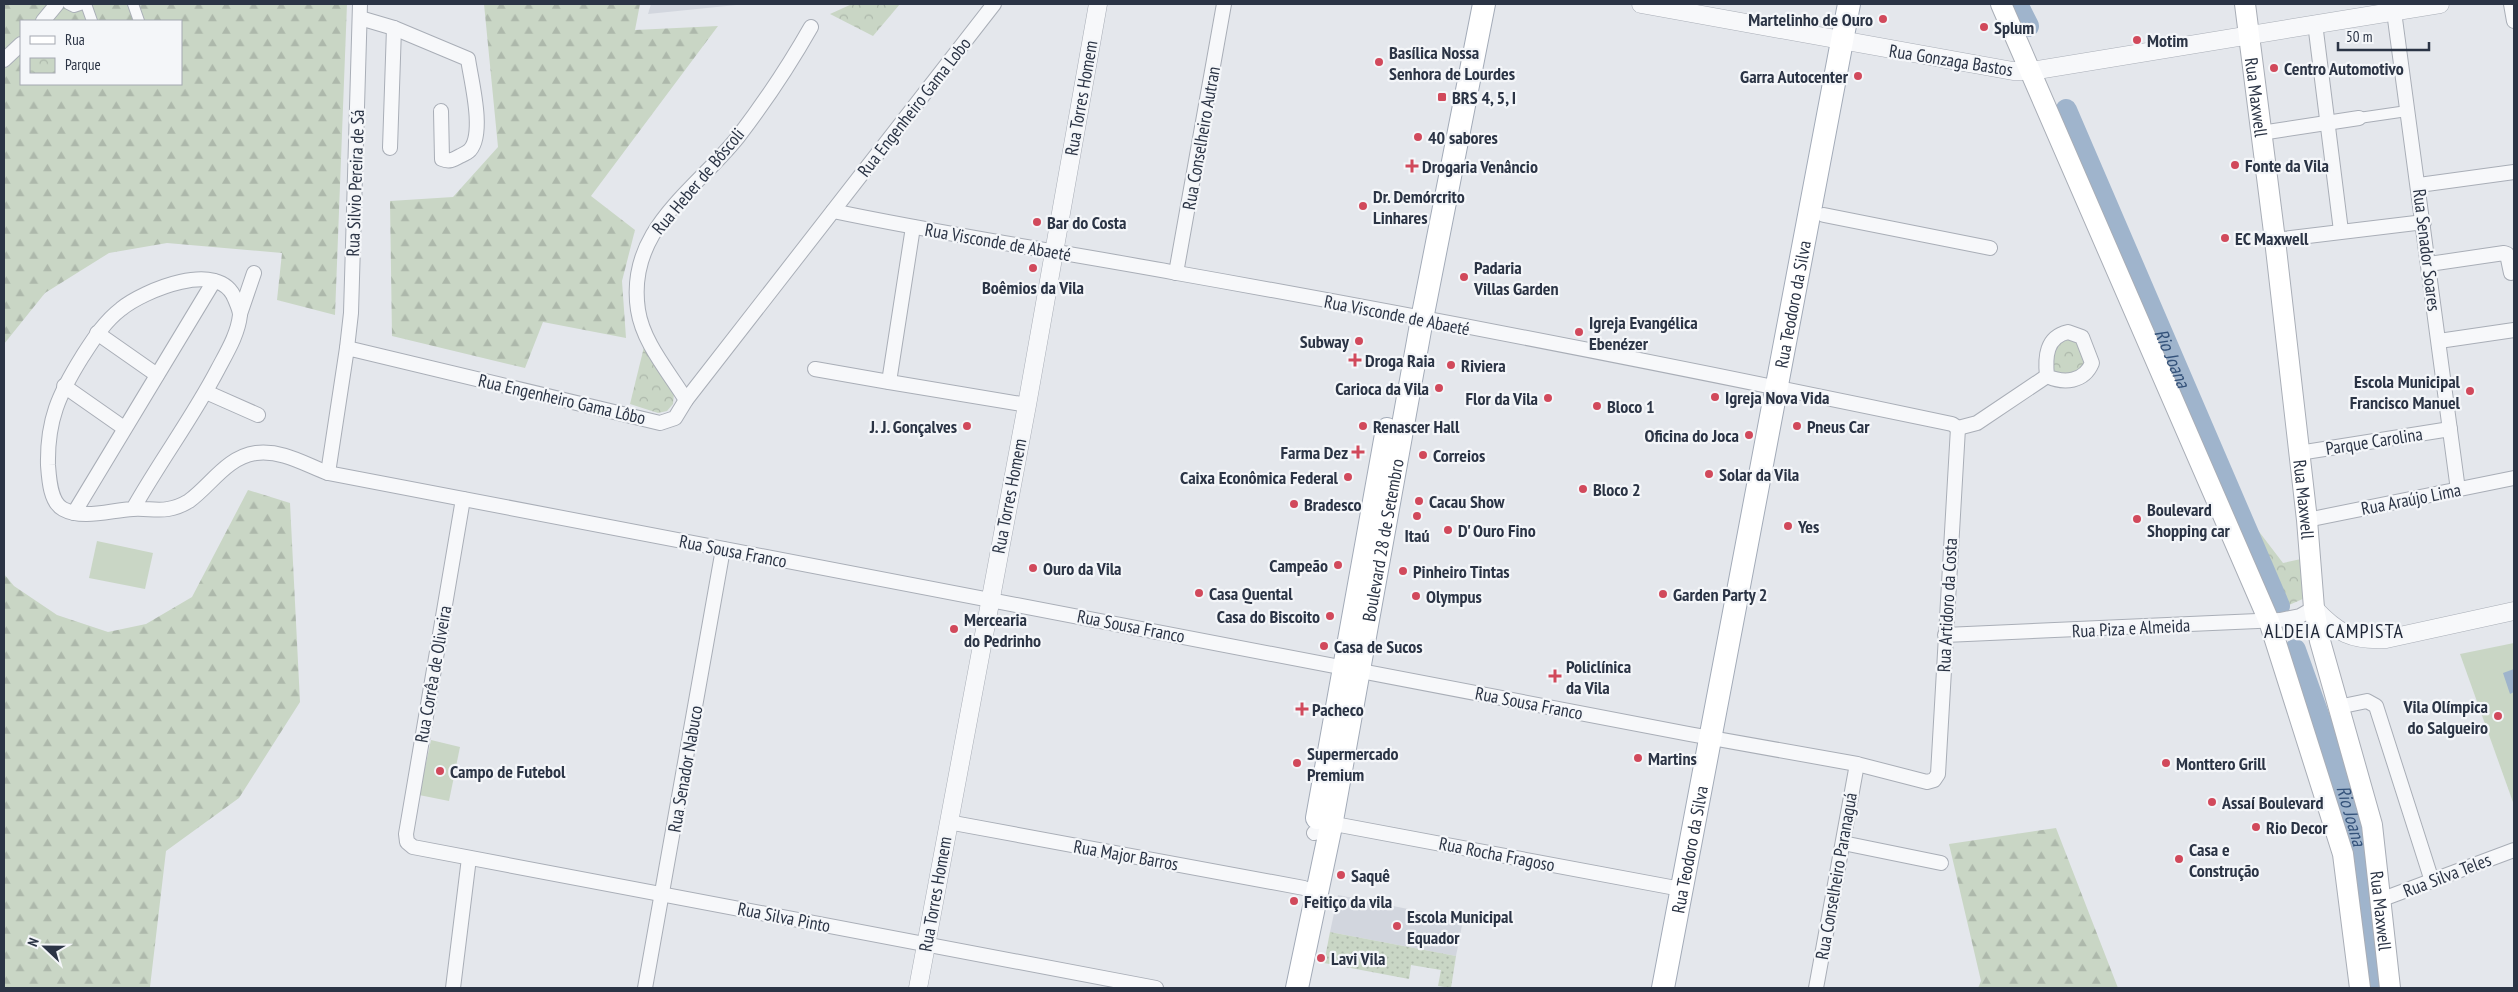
<svg xmlns="http://www.w3.org/2000/svg" width="2518" height="992" font-family="'PT Sans Narrow',sans-serif">
	<defs>
		<pattern id="grass-dots" width="8" height="8" patternUnits="userSpaceOnUse" patternTransform="scale(1.25)"><rect width="8" height="8" fill="#c9d6c5"/><path d="M2 2h.1M6 6h.1" fill="none" stroke="#adb8ab" stroke-width="1.8" stroke-linecap="round"/></pattern>
		<pattern id="forest-firs" width="22" height="20" patternUnits="userSpaceOnUse" patternTransform="scale(1.25)"><rect width="22" height="20" fill="#c9d6c5"/><path d="M5 1l3.5 6h-7zM16 11l3.5 6h-7z" fill="#adb8ab"/></pattern>
		<pattern id="park-crowns" width="20" height="18" patternUnits="userSpaceOnUse" patternTransform="scale(1.25)"><rect width="20" height="18" fill="#c9d6c5"/><path d="M2 6a3 3 0 1 1 6 0M12 15a3 3 0 1 1 6 0" fill="none" stroke="#adb8ab"/></pattern>
	</defs>
	<rect width="100%" height="100%" fill="#e4e7ec"/>
	<g fill="#d2d6de">
		<path d="M 651,4 L 746,4 L 648,14 Z"/>
		<path d="M 1338,895 L 1463,920 L 1456,956 L 1330,932 Z"/>
	</g>
	<path fill="url(#grass-dots)" d="M 1330,932 L 1456,956 L 1451,988 L 1438,986 L 1441,970 L 1411,965 L 1409,979 L 1324,963 Z"/>
	<g fill="url(#forest-firs)" fill-rule="evenodd">
		<path d="M 4,4 L 347,4 L 335,315 L 277,300 L 282,253 L 167,243 L 109,253 L 45,293 L 4,344 ZM 21,21 L 181,21 L 181,84 L 21,84 Z"/>
		<path d="M 484,4 L 640,4 L 635,30 L 718,26 L 591,196 L 635,230 L 622,281 L 626,338 L 543,322 L 525,368 L 392,336 L 390,201 L 453,197 L 498,147 Z"/>
		<path d="M 248,490 L 290,503 L 300,702 L 239,798 L 166,851 L 150,987 L 152,988 L 4,988 L 4,574 L 14,586 L 57,615 L 108,632 L 146,624 L 192,597 Z"/>
		<path d="M 2056,828 L 2118,988 L 1978,988 L 1981,981 L 1949,844 Z"/>
	</g>
	<g fill="url(#park-crowns)">
		<path d="M 852,4 L 900,4 L 873,36 L 830,14 Z"/>
		<path d="M 2057,338 L 2076,338 L 2089,358 L 2075,376 L 2050,373 L 2051,348 Z"/>
		<path d="M 644,347 L 674,394 L 673,404 L 667,411 L 658,413 L 630,404 Z"/>
		<path d="M 2257,529 L 2283,563 L 2301,559 L 2305,598 L 2289,605 Z"/>
	</g>
	<g fill="#c9d6c5">
		<path d="M 97,541 L 153,553 L 145,589 L 89,578 Z"/>
		<path d="M 2514,643 L 2514,805 L 2460,654 Z"/>
		<path d="M 431,740 L 460,747 L 449,801 L 419,795 Z"/>
	</g>
	<path fill="#9fb4cc" d="M 2514,669 L 2514,692 L 2510,694 L 2503,673 Z"/>
	<g fill="none" stroke-linecap="round" stroke-linejoin="round">
		<g stroke="#9fb4cc" stroke-width="22">
			<path d="M 2017,4 L 2028,26"/>
			<path id="s1" d="M 2066,110 L 2279,606"/>
			<path id="s2" d="M 2295,650 L 2340,776 L 2361,848 L 2378,988"/>
		</g>
		<defs>
			<g id="pedestrian">
				<path d="M 68,4 L 74,7 L 83,4"/>
				<path d="M 86,4 L 92,21"/>
				<path d="M 133,4 L 139,21"/>
				<path d="M 2359,118 L 2407,111"/>
			</g>
			<g id="minor">
				<path d="M 2393,4 L 2458,490"/>
				<path d="M 2511,4 L 2514,21"/>
				<path d="M 360,18 L 394,28 L 468,59 C 471,80 485,133 470,150 C 467,153 462,155 460,156 C 453,160 449,162 442,159 L 441,111"/>
				<path d="M 43,21 L 57,4"/>
				<path d="M 2315,23 L 2341,231"/>
				<path d="M 4,60 L 21,44"/>
				<path d="M 2261,133 L 2359,118"/>
				<path d="M 390,148 L 394,28"/>
				<path d="M 2419,185 L 2514,172"/>
				<path d="M 833,211 C 947,235 1062,252 1177,273 C 1436,319 1695,370 1952,424 L 1958,428"/>
				<path d="M 1824,215 L 1990,248"/>
				<path d="M 913,227 L 889,382 L 1027,405"/>
				<path d="M 2275,240 L 2424,222"/>
				<path d="M 2429,264 L 2504,253 L 2507,254 L 2511,273"/>
				<path d="M 1176,273 L 1224,4"/>
				<path d="M 240,314 L 254,273"/>
				<path d="M 2068,332 L 2082,337 L 2092,363 C 2084,382 2064,384 2047,376 C 2045,357 2046,337 2068,332 Z"/>
				<path d="M 97,333 L 157,375"/>
				<path d="M 2439,341 L 2514,330"/>
				<path d="M 347,348 L 351,313 L 360,4"/>
				<path d="M 815,369 L 889,382"/>
				<path d="M 64,386 L 124,428"/>
				<path d="M 206,392 L 258,415"/>
				<path d="M 686,400 C 669,372 643,343 638,310 C 626,230 694,192 738,137 C 764,103 790,64 811,27"/>
				<path d="M 1958,428 L 1977,423 L 2047,376"/>
				<path d="M 2299,453 L 2450,429"/>
				<path d="M 328,473 L 347,348 L 660,423 L 675,418 L 686,400 L 994,4"/>
				<path d="M 463,499 L 406,834 L 407,842 L 413,847 L 1156,988"/>
				<path d="M 133,509 C 160,461 193,417 218,369 C 227,352 238,334 240,315 C 240,310 237,304 235,299 C 220,258 143,291 121,309 C 104,322 93,340 82,357 C 59,394 47,420 48,465 C 49,478 50,502 63,509 C 83,520 111,510 133,509 C 145,508 157,511 168,509 C 174,508 184,504 189,501 C 211,485 227,457 256,453 C 283,450 304,464 328,473 L 1689,734 L 1857,764 L 1927,782 L 1934,780 L 1938,774 L 1958,428"/>
				<path d="M 74,513 L 214,281"/>
				<path d="M 2307,520 L 2514,478"/>
				<path d="M 1945,635 L 2280,620 L 2300,616 L 2314,608"/>
				<path d="M 2338,707 L 2367,701 L 2376,706 L 2432,881"/>
				<path d="M 948,822 L 1304,888"/>
				<path d="M 1314,833 L 1340,825 L 1681,889"/>
				<path d="M 1843,843 L 1941,863"/>
				<path d="M 2380,900 L 2514,850"/>
				<path d="M 453,988 L 469,858"/>
				<path d="M 645,988 L 723,549"/>
				<path d="M 1816,988 L 1857,764"/>
			</g>
			<g id="tertiary">
				<path d="M 1641,4 L 2013,71 L 2031,71 L 2440,4"/>
				<path d="M 2314,608 C 2337,633 2352,641 2386,639 L 2514,611"/>
				<path d="M 918,988 L 1027,405 L 1098,4"/>
			</g>
			<g id="secondary">
				<path d="M 2001,4 L 2269,621 L 2343,854 L 2360,988"/>
				<path id="s3" d="M 2245,4 L 2275,240 L 2307,520 L 2314,608 L 2320,641 L 2372,825 L 2390,988"/>
			</g>
			<g id="primary">
				<path d="M 1317,818 L 1387,429"/>
				<path id="s4" d="M 1297,988 L 1331,826 L 1422,319 L 1484,4"/>
				<path id="s5" d="M 1663,988 L 1849,4"/>
			</g>
		</defs>
		<use href="#pedestrian" stroke="#a9aeb7" stroke-width="12"/>
		<use href="#minor" stroke="#a9aeb7" stroke-width="16"/>
		<use href="#tertiary" stroke="#a9aeb7" stroke-width="19"/>
		<use href="#secondary" stroke="#a9aeb7" stroke-width="22"/>
		<use href="#primary" stroke="#a3abb8" stroke-width="24"/>
		<use href="#pedestrian" stroke="#f7f8fa" stroke-width="10"/>
		<use href="#minor" stroke="#f7f8fa" stroke-width="14"/>
		<use href="#tertiary" stroke="#f7f8fa" stroke-width="18"/>
		<use href="#secondary" stroke="#fff" stroke-width="20"/>
		<use href="#primary" stroke="#fff" stroke-width="22"/>
	</g>
	<g fill="#d1495b" stroke="#f4f6f9" stroke-width="2">
		<circle cx="1883" cy="19" r="5"/>
		<circle cx="1984" cy="27" r="5"/>
		<circle cx="2137" cy="40" r="5"/>
		<circle cx="1379" cy="62" r="5"/>
		<circle cx="2274" cy="68" r="5"/>
		<circle cx="1858" cy="76" r="5"/>
		<rect x="1437" y="92" width="10" height="10" rx="2.5"/>
		<circle cx="1418" cy="137" r="5"/>
		<circle cx="2235" cy="165" r="5"/>
		<path d="M1409.5 158.5h5v5h5v5h-5v5h-5v-5h-5v-5h5z"/>
		<circle cx="1363" cy="206" r="5"/>
		<circle cx="1037" cy="222" r="5"/>
		<circle cx="2225" cy="238" r="5"/>
		<circle cx="1033" cy="268" r="5"/>
		<circle cx="1464" cy="277" r="5"/>
		<circle cx="1579" cy="332" r="5"/>
		<circle cx="1359" cy="341" r="5"/>
		<path d="M1352.5 352.5h5v5h5v5h-5v5h-5v-5h-5v-5h5z"/>
		<circle cx="1451" cy="365" r="5"/>
		<circle cx="1439" cy="388" r="5"/>
		<circle cx="2470" cy="391" r="5"/>
		<circle cx="1715" cy="397" r="5"/>
		<circle cx="1548" cy="398" r="5"/>
		<circle cx="1597" cy="406" r="5"/>
		<circle cx="967" cy="426" r="5"/>
		<circle cx="1363" cy="426" r="5"/>
		<circle cx="1797" cy="426" r="5"/>
		<circle cx="1749" cy="435" r="5"/>
		<path d="M1355.5 444.5h5v5h5v5h-5v5h-5v-5h-5v-5h5z"/>
		<circle cx="1423" cy="455" r="5"/>
		<circle cx="1709" cy="474" r="5"/>
		<circle cx="1348" cy="477" r="5"/>
		<circle cx="1583" cy="489" r="5"/>
		<circle cx="1419" cy="501" r="5"/>
		<circle cx="1294" cy="504" r="5"/>
		<circle cx="1417" cy="516" r="5"/>
		<circle cx="2137" cy="519" r="5"/>
		<circle cx="1788" cy="526" r="5"/>
		<circle cx="1448" cy="530" r="5"/>
		<circle cx="1338" cy="565" r="5"/>
		<circle cx="1033" cy="568" r="5"/>
		<circle cx="1403" cy="571" r="5"/>
		<circle cx="1199" cy="593" r="5"/>
		<circle cx="1663" cy="594" r="5"/>
		<circle cx="1416" cy="596" r="5"/>
		<circle cx="1330" cy="616" r="5"/>
		<circle cx="954" cy="629" r="5"/>
		<circle cx="1324" cy="646" r="5"/>
		<path d="M1552.5 668.5h5v5h5v5h-5v5h-5v-5h-5v-5h5z"/>
		<path d="M1299.5 701.5h5v5h5v5h-5v5h-5v-5h-5v-5h5z"/>
		<circle cx="2498" cy="716" r="5"/>
		<circle cx="1638" cy="758" r="5"/>
		<circle cx="1297" cy="763" r="5"/>
		<circle cx="2166" cy="763" r="5"/>
		<circle cx="440" cy="771" r="5"/>
		<circle cx="2212" cy="802" r="5"/>
		<circle cx="2256" cy="827" r="5"/>
		<circle cx="2179" cy="859" r="5"/>
		<circle cx="1341" cy="875" r="5"/>
		<circle cx="1294" cy="901" r="5"/>
		<circle cx="1397" cy="926" r="5"/>
		<circle cx="1321" cy="958" r="5"/>
	</g>
	<g text-anchor="middle" dominant-baseline="central" stroke-width="4.5" stroke-linejoin="round" paint-order="stroke">
		<g font-size="18" font-weight="bold" fill="#2b3445" stroke="#f4f6f9" text-anchor="start">
			<text x="1873" y="19" text-anchor="end">Martelinho de Ouro</text>
			<text x="1994" y="27">Splum</text>
			<text x="2147" y="40">Motim</text>
			<text x="1389" y="52">Basílica Nossa<tspan x="1389" dy="21">Senhora de Lourdes</tspan></text>
			<text x="2284" y="68">Centro Automotivo</text>
			<text x="1848" y="76" text-anchor="end">Garra Autocenter</text>
			<text x="1452" y="97">BRS 4, 5, I</text>
			<text x="1428" y="137">40 sabores</text>
			<text x="2245" y="165">Fonte da Vila</text>
			<text x="1422" y="166">Drogaria Venâncio</text>
			<text x="1373" y="196">Dr. Demórcrito<tspan x="1373" dy="21">Linhares</tspan></text>
			<text x="1047" y="222">Bar do Costa</text>
			<text x="2235" y="238">EC Maxwell</text>
			<text x="1474" y="267">Padaria<tspan x="1474" dy="21">Villas Garden</tspan></text>
			<text x="1033" y="287" text-anchor="middle">Boêmios da Vila</text>
			<text x="1589" y="322">Igreja Evangélica<tspan x="1589" dy="21">Ebenézer</tspan></text>
			<text x="1349" y="341" text-anchor="end">Subway</text>
			<text x="1365" y="360">Droga Raia</text>
			<text x="1461" y="365">Riviera</text>
			<text x="2460" y="381" text-anchor="end">Escola Municipal<tspan x="2460" dy="21">Francisco Manuel</tspan></text>
			<text x="1429" y="388" text-anchor="end">Carioca da Vila</text>
			<text x="1725" y="397">Igreja Nova Vida</text>
			<text x="1538" y="398" text-anchor="end">Flor da Vila</text>
			<text x="1607" y="406">Bloco 1</text>
			<text x="957" y="426" text-anchor="end">J. J. Gonçalves</text>
			<text x="1373" y="426">Renascer Hall</text>
			<text x="1807" y="426">Pneus Car</text>
			<text x="1739" y="435" text-anchor="end">Oficina do Joca</text>
			<text x="1348" y="452" text-anchor="end">Farma Dez</text>
			<text x="1433" y="455">Correios</text>
			<text x="1719" y="474">Solar da Vila</text>
			<text x="1338" y="477" text-anchor="end">Caixa Econômica Federal</text>
			<text x="1593" y="489">Bloco 2</text>
			<text x="1429" y="501">Cacau Show</text>
			<text x="1304" y="504">Bradesco</text>
			<text x="2147" y="509">Boulevard<tspan x="2147" dy="21">Shopping car</tspan></text>
			<text x="1798" y="526">Yes</text>
			<text x="1458" y="530">D' Ouro Fino</text>
			<text x="1417" y="535" text-anchor="middle">Itaú</text>
			<text x="1328" y="565" text-anchor="end">Campeão</text>
			<text x="1043" y="568">Ouro da Vila</text>
			<text x="1413" y="571">Pinheiro Tintas</text>
			<text x="1209" y="593">Casa Quental</text>
			<text x="1673" y="594">Garden Party 2</text>
			<text x="1426" y="596">Olympus</text>
			<text x="1320" y="616" text-anchor="end">Casa do Biscoito</text>
			<text x="964" y="619">Mercearia<tspan x="964" dy="21">do Pedrinho</tspan></text>
			<text x="1334" y="646">Casa de Sucos</text>
			<text x="1566" y="666">Policlínica<tspan x="1566" dy="21">da Vila</tspan></text>
			<text x="2488" y="706" text-anchor="end">Vila Olímpica<tspan x="2488" dy="21">do Salgueiro</tspan></text>
			<text x="1312" y="709">Pacheco</text>
			<text x="1307" y="753">Supermercado<tspan x="1307" dy="21">Premium</tspan></text>
			<text x="1648" y="758">Martins</text>
			<text x="2176" y="763">Monttero Grill</text>
			<text x="450" y="771">Campo de Futebol</text>
			<text x="2222" y="802">Assaí Boulevard</text>
			<text x="2266" y="827">Rio Decor</text>
			<text x="2189" y="849">Casa e<tspan x="2189" dy="21">Construção</tspan></text>
			<text x="1351" y="875">Saquê</text>
			<text x="1304" y="901">Feitiço da vila</text>
			<text x="1407" y="916">Escola Municipal<tspan x="1407" dy="21">Equador</tspan></text>
			<text x="1331" y="958">Lavi Vila</text>
		</g>
		<g font-size="18" fill="#2b3445" stroke="#f4f6f9">
			<text transform="translate(1951 60) rotate(9)">Rua Gonzaga Bastos</text>
			<text stroke="none"><textPath href="#s3" startOffset="94">Rua Maxwell</textPath></text>
			<text transform="translate(1081 98) rotate(-80)">Rua Torres Homem</text>
			<text transform="translate(914 107) rotate(-52)">Rua Engenheiro Gama Lobo</text>
			<text transform="translate(1201 138) rotate(-80)">Rua Conselheiro Autran</text>
			<text transform="translate(698 181) rotate(-50)">Rua Heber de Bôscoli</text>
			<text transform="translate(355 183) rotate(-88)">Rua Silvio Pereira de Sá</text>
			<text transform="translate(998 242) rotate(10)">Rua Visconde de Abaeté</text>
			<text transform="translate(2427 250) rotate(83)">Rua Senador Soares</text>
			<text stroke="none"><textPath href="#s5" startOffset="696">Rua Teodoro da Silva</textPath></text>
			<text transform="translate(1397 315) rotate(11)">Rua Visconde de Abaeté</text>
			<text transform="translate(562 399) rotate(13)">Rua Engenheiro Gama Lôbo</text>
			<text transform="translate(2374 441) rotate(-9)">Parque Carolina</text>
			<text transform="translate(1009 496) rotate(-79)">Rua Torres Homem</text>
			<text stroke="none"><textPath href="#s3" startOffset="499">Rua Maxwell</textPath></text>
			<text transform="translate(2411 499) rotate(-11)">Rua Araújo Lima</text>
			<text stroke="none"><textPath href="#s4" startOffset="456">Boulevard 28 de Setembro</textPath></text>
			<text transform="translate(733 551) rotate(11)">Rua Sousa Franco</text>
			<text transform="translate(1947 605) rotate(-87)">Rua Artidoro da Costa</text>
			<text transform="translate(1131 626) rotate(11)">Rua Sousa Franco</text>
			<text transform="translate(2131 628) rotate(-3)">Rua Piza e Almeida</text>
			<text transform="translate(433 674) rotate(-80)">Rua Corrêa de Oliveira</text>
			<text transform="translate(1529 703) rotate(11)">Rua Sousa Franco</text>
			<text transform="translate(685 769) rotate(-80)">Rua Senador Nabuco</text>
			<text stroke="none"><textPath href="#s5" startOffset="141">Rua Teodoro da Silva</textPath></text>
			<text transform="translate(1497 854) rotate(11)">Rua Rocha Fragoso</text>
			<text transform="translate(1126 855) rotate(10)">Rua Major Barros</text>
			<text transform="translate(2447 875) rotate(-21)">Rua Silva Teles</text>
			<text transform="translate(1836 876) rotate(-80)">Rua Conselheiro Paranaguá</text>
			<text transform="translate(935 894) rotate(-80)">Rua Torres Homem</text>
			<text stroke="none"><textPath href="#s3" startOffset="919">Rua Maxwell</textPath></text>
			<text transform="translate(784 917) rotate(11)">Rua Silva Pinto</text>
		</g>
		<g font-size="19" font-style="italic" fill="#34527a" stroke="#f4f6f9">
			<text stroke="none"><textPath href="#s1" startOffset="270">Rio Joana</textPath></text>
			<text stroke="none"><textPath href="#s2" startOffset="175">Rio Joana</textPath></text>
		</g>
		<g font-size="20" letter-spacing="1" fill="#1d2536" stroke="#f4f6f9">
			<text x="2334" y="631">ALDEIA CAMPISTA</text>
		</g>
	</g>
	<rect width="2518" height="992" fill="none" stroke="#2b3445" stroke-width="10"/>
	<rect x="20" y="20" width="162" height="65" fill="#f4f6f9" stroke="#a4a8b1"/>
	<rect x="30" y="36" width="25" height="8" fill="#ffffff" stroke="#a4a8b1"/>
	<text x="65" y="45" font-size="15" fill="#2b3445">Rua</text>
	<rect x="30" y="58" width="25" height="15" fill="url(#park-crowns)" stroke="#a4a8b1"/>
	<text x="65" y="70" font-size="15" fill="#2b3445">Parque</text>
	<g transform="translate(45 947) rotate(292)" stroke="#f4f6f9" stroke-width="4" paint-order="stroke">
	<path d="M0-4L9 19L0 12L-9 19Z" fill="#2b3445"/>
	<text y="-8" font-size="14" font-weight="bold" text-anchor="middle" fill="#2b3445">N</text>
	</g>
	<path d="M2338 42v8h91v-8" fill="none" stroke="#2b3445" stroke-width="2.5"/>
	<text x="2346" y="42" font-size="15" fill="#2b3445" stroke="#f4f6f9" stroke-width="4" paint-order="stroke">50 m</text>
</svg>
